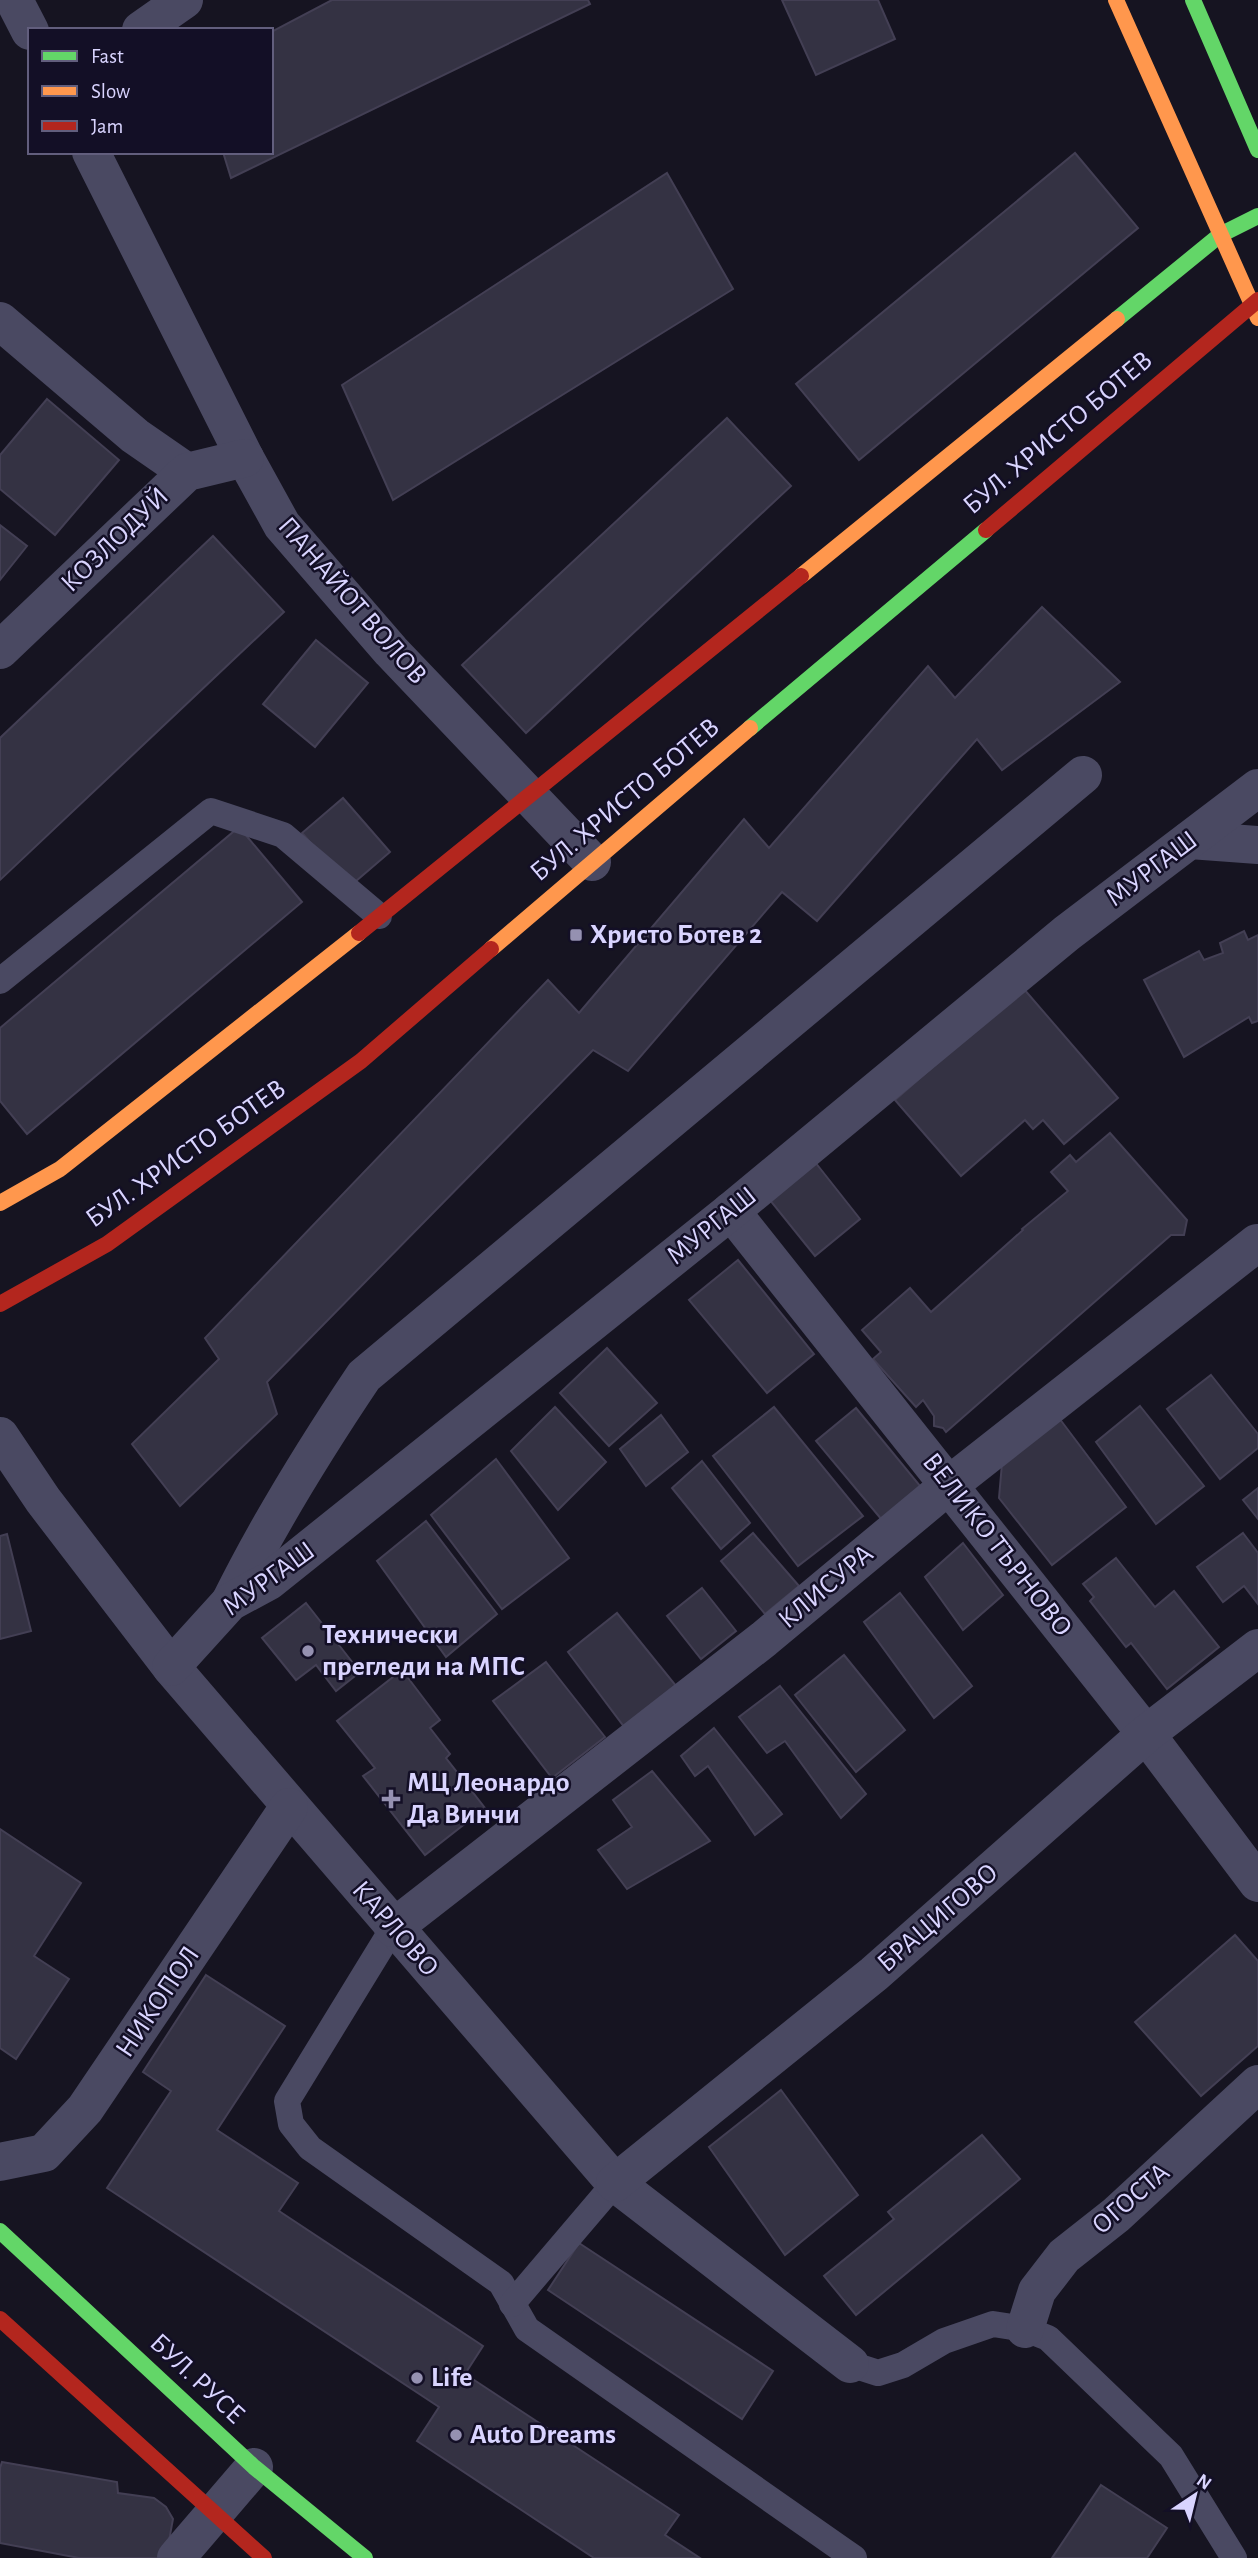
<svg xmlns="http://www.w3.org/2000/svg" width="1258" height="2558" font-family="'Alegreya Sans',sans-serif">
	<rect width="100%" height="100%" fill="#161421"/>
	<g fill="#343243" stroke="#433f54" stroke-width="2">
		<path d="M 332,0 L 588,0 L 590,4 L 231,178 L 223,152 L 271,152 L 271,32 Z"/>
		<path d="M 782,0 L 878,0 L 895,39 L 816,75 Z"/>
		<path d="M 1075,153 L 1138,228 L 859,460 L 796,384 Z"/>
		<path d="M 667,173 L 733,289 L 393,500 L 342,385 Z"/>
		<path d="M 47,399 L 119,460 L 55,535 L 0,489 L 0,455 Z"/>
		<path d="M 727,418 L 791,486 L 526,733 L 462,665 Z"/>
		<path d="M 0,525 L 27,546 L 0,580 Z"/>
		<path d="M 213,536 L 284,612 L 0,880 L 0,738 Z"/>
		<path d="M 1042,607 L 1120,682 L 1002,770 L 977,739 L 817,921 L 782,892 L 628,1071 L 593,1050 L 267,1382 L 277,1414 L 180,1506 L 132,1444 L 219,1359 L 205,1338 L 548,980 L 579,1013 L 744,819 L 769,848 L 928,666 L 955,698 Z"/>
		<path d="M 316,640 L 368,683 L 315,747 L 263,704 Z"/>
		<path d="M 343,798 L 390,852 L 349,887 L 302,833 Z"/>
		<path d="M 239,827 L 302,902 L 27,1134 L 0,1101 L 0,1028 Z"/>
		<path d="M 1244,931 L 1248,940 L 1258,935 L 1258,1021 L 1252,1023 L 1249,1017 L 1184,1057 L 1144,980 L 1199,951 L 1204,960 L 1223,953 L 1220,943 Z"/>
		<path d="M 1023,988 L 1118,1098 L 1064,1144 L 1043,1120 L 1033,1129 L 1025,1120 L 961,1176 L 895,1100 Z"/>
		<path d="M 1110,1133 L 1187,1220 L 1184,1235 L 1171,1235 L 946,1432 L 943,1428 L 934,1426 L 934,1416 L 923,1400 L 916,1407 L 873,1359 L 881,1352 L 862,1330 L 910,1288 L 931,1312 L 1023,1230 L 1022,1229 L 1068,1191 L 1051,1172 L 1070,1155 L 1076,1162 Z"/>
		<path d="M 815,1162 L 860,1219 L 815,1256 L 769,1199 Z"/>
		<path d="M 738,1260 L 814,1354 L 767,1393 L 689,1300 Z"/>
		<path d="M 607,1348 L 657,1403 L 609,1446 L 560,1393 Z"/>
		<path d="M 1211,1375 L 1258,1434 L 1258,1448 L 1220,1479 L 1167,1409 Z"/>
		<path d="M 1140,1406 L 1204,1486 L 1156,1524 L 1096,1442 Z"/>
		<path d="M 555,1407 L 606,1462 L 558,1510 L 511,1451 Z"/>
		<path d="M 774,1407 L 863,1516 L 798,1566 L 713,1456 Z"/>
		<path d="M 856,1408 L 921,1487 L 882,1520 L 816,1441 Z"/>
		<path d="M 1053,1410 L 1126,1507 L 1052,1565 L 999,1498 L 1003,1452 Z"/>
		<path d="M 661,1415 L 688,1452 L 646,1486 L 620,1449 Z"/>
		<path d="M 496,1459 L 569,1558 L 502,1609 L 431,1515 Z"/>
		<path d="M 702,1461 L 750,1523 L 721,1549 L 672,1488 Z"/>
		<path d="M 1258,1488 L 1258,1519 L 1243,1500 Z"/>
		<path d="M 426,1521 L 497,1614 L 446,1657 L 377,1561 Z"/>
		<path d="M 753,1533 L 799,1586 L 765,1614 L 721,1561 Z"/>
		<path d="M 1243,1533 L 1258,1553 L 1258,1604 L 1244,1586 L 1223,1602 L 1197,1567 Z"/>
		<path d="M 7,1534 L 31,1631 L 0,1639 L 0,1536 Z"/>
		<path d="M 963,1543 L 1003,1595 L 963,1630 L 925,1577 Z"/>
		<path d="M 1116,1558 L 1155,1607 L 1174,1591 L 1219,1647 L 1167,1689 L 1131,1643 L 1126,1647 L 1090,1601 L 1094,1597 L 1083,1584 Z"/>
		<path d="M 702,1588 L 736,1631 L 701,1659 L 667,1616 Z"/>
		<path d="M 900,1593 L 972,1686 L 934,1718 L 864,1622 Z"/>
		<path d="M 306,1603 L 360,1672 L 336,1691 L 316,1665 L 296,1680 L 262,1638 Z"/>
		<path d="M 617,1613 L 677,1687 L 625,1728 L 568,1652 Z"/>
		<path d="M 844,1655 L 905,1730 L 856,1772 L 795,1695 Z"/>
		<path d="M 546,1662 L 605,1737 L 552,1778 L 493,1701 Z"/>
		<path d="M 402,1670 L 440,1720 L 430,1728 L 450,1754 L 446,1758 L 485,1808 L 425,1855 L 363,1776 L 375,1768 L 337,1721 Z"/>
		<path d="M 780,1686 L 866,1794 L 841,1818 L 785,1741 L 767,1753 L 739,1717 Z"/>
		<path d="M 714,1728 L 782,1814 L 755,1835 L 708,1766 L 695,1776 L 681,1756 Z"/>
		<path d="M 652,1771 L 710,1841 L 627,1889 L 598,1850 L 632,1827 L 613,1800 Z"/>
		<path d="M 0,1829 L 81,1883 L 34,1956 L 69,1979 L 16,2059 L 0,2048 Z"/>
		<path d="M 1235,1935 L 1258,1961 L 1258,2046 L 1201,2096 L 1135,2022 Z"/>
		<path d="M 206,1975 L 285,2026 L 217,2130 L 298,2183 L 279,2211 L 483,2346 L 465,2374 L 679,2515 L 665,2535 L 700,2558 L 594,2558 L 417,2441 L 439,2407 L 107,2188 L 171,2091 L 143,2072 Z"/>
		<path d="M 781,2090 L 858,2195 L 785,2255 L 709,2147 Z"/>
		<path d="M 982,2135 L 1020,2179 L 856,2315 L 824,2276 L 894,2219 L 888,2212 Z"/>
		<path d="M 579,2243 L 773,2371 L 742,2419 L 548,2290 Z"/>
		<path d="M 2,2462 L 117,2482 L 118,2493 L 154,2498 L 166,2507 L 173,2519 L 168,2546 L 158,2558 L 79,2558 L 0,2543 L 0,2468 Z"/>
		<path d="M 1101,2485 L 1167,2528 L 1147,2558 L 1052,2558 Z"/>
	</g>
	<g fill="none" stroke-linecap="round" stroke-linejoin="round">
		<g stroke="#4a4962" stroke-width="26">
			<path d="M 0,981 L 211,811 L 283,835 L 379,916"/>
			<path d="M 393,1928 L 287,2101 L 291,2124 L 310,2148 L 501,2283 L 527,2329 L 854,2558"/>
			<path d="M 512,2304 L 615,2183"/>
			<path d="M 850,2364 L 878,2373 L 903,2365 L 944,2341 L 993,2324 L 1025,2329 L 1048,2338 L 1171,2456 L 1234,2558"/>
		</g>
		<g stroke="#4a4962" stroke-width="38">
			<path d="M 14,0 L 30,31"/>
			<path d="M 141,30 L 184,0"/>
			<path d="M 91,152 L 245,458 L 282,525 L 391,651 L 592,862"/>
			<path d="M 0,321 L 135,436 L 187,472"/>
			<path d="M 0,650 L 187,472 L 245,458"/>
			<path d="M 1190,840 L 1258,845"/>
			<path d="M 731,1211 L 1146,1734 L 1258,1883"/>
			<path d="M 0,1436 L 43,1500 L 171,1667 L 615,2183 L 850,2364"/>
			<path d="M 230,1602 C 269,1523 315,1449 364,1376 L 1083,775"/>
			<path d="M 171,1667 L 230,1602 L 269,1581 L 731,1211 L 1067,933 L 1258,788"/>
			<path d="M 393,1928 L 764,1639 L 949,1485 L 1257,1243"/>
			<path d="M 0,2162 L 44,2153 L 85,2109 L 289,1807"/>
			<path d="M 615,2183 L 874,1974 L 1146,1734 L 1258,1648"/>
			<path d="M 1025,2329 L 1037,2291 L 1064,2256 L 1116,2215 L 1258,2084"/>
			<path d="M 176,2558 L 254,2467"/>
		</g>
		<g stroke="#63d668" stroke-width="16">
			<path d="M 1193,0 L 1258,150"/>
			<path d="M 1117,319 L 1220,235 L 1258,216"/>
			<path d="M 750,728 L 986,530"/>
			<path d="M 0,2231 L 254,2467 L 365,2558"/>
		</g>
		<g stroke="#ff974d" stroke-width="16">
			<path d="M 1116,0 L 1258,318"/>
			<path d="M 801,576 L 1117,319"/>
			<path d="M 491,949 L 750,728"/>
			<path d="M 0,1203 L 60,1169 L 359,933"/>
		</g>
		<g stroke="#b3261e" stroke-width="16">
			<path d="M 986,530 L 1258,300"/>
			<path d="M 359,933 L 801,576"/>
			<path d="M 0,1304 L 107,1244 L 361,1061 L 491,949"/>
			<path d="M 0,2319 L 264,2558"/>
		</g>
	</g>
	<g fill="#9591b1" stroke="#130f26" stroke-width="2.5">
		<rect x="569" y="928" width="14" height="14" rx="3.5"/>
		<circle cx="308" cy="1651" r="7"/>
		<path d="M387.5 1788.5h7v7h7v7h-7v7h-7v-7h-7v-7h7z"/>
		<circle cx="417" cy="2378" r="7"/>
		<circle cx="456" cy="2435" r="7"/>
	</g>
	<g text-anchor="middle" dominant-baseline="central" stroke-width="5" stroke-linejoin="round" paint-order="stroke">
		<g font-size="28" fill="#d9d4ff" stroke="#130f26">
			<text transform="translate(1058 433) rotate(-40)">БУЛ. ХРИСТО БОТЕВ</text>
			<text transform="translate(115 540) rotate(-44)">КОЗЛОДУЙ</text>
			<text transform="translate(352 601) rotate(49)">ПАНАЙОТ ВОЛОВ</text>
			<text transform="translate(625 800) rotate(-40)">БУЛ. ХРИСТО БОТЕВ</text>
			<text transform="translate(1152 869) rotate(-37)">МУРГАШ</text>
			<text transform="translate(186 1154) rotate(-35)">БУЛ. ХРИСТО БОТЕВ</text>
			<text transform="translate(712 1226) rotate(-39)">МУРГАШ</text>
			<text transform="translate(997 1545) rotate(52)">ВЕЛИКО ТЪРНОВО</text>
			<text transform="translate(269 1579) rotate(-36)">МУРГАШ</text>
			<text transform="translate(826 1587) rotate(-40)">КЛИСУРА</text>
			<text transform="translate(938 1918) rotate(-41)">БРАЦИГОВО</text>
			<text transform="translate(395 1929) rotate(49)">КАРЛОВО</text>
			<text transform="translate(158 2002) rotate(-56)">НИКОПОЛ</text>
			<text transform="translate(1131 2199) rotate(-41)">ОГОСТА</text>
			<text transform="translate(197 2379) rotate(43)">БУЛ. РУСЕ</text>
		</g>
		<g font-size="28" font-weight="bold" fill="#d9d4ff" stroke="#130f26" text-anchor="start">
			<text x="590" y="935">Христо Ботев 2</text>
			<text x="322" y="1635">Технически<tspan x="322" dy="32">прегледи на МПС</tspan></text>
			<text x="407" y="1783">МЦ Леонардо<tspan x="407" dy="32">Да Винчи</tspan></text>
			<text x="431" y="2378">Life</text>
			<text x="470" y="2435">Auto Dreams</text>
		</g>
	</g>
	<rect x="28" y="28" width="245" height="126" fill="#130f26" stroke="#625e7d" stroke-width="2"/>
	<rect x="42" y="51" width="35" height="10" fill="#63d668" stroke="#625e7d" stroke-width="2"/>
	<text x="91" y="63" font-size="21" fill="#d9d4ff">Fast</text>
	<rect x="42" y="86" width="35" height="10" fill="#ff974d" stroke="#625e7d" stroke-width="2"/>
	<text x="91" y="98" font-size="21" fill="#d9d4ff">Slow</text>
	<rect x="42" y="121" width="35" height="10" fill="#b3261e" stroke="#625e7d" stroke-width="2"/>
	<text x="91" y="133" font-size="21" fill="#d9d4ff">Jam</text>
	<g transform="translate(1195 2495) rotate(35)" stroke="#130f26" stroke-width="5" paint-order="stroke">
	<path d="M0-5L12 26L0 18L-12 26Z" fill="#d9d4ff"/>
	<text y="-10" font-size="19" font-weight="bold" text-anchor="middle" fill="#d9d4ff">N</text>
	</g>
</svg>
